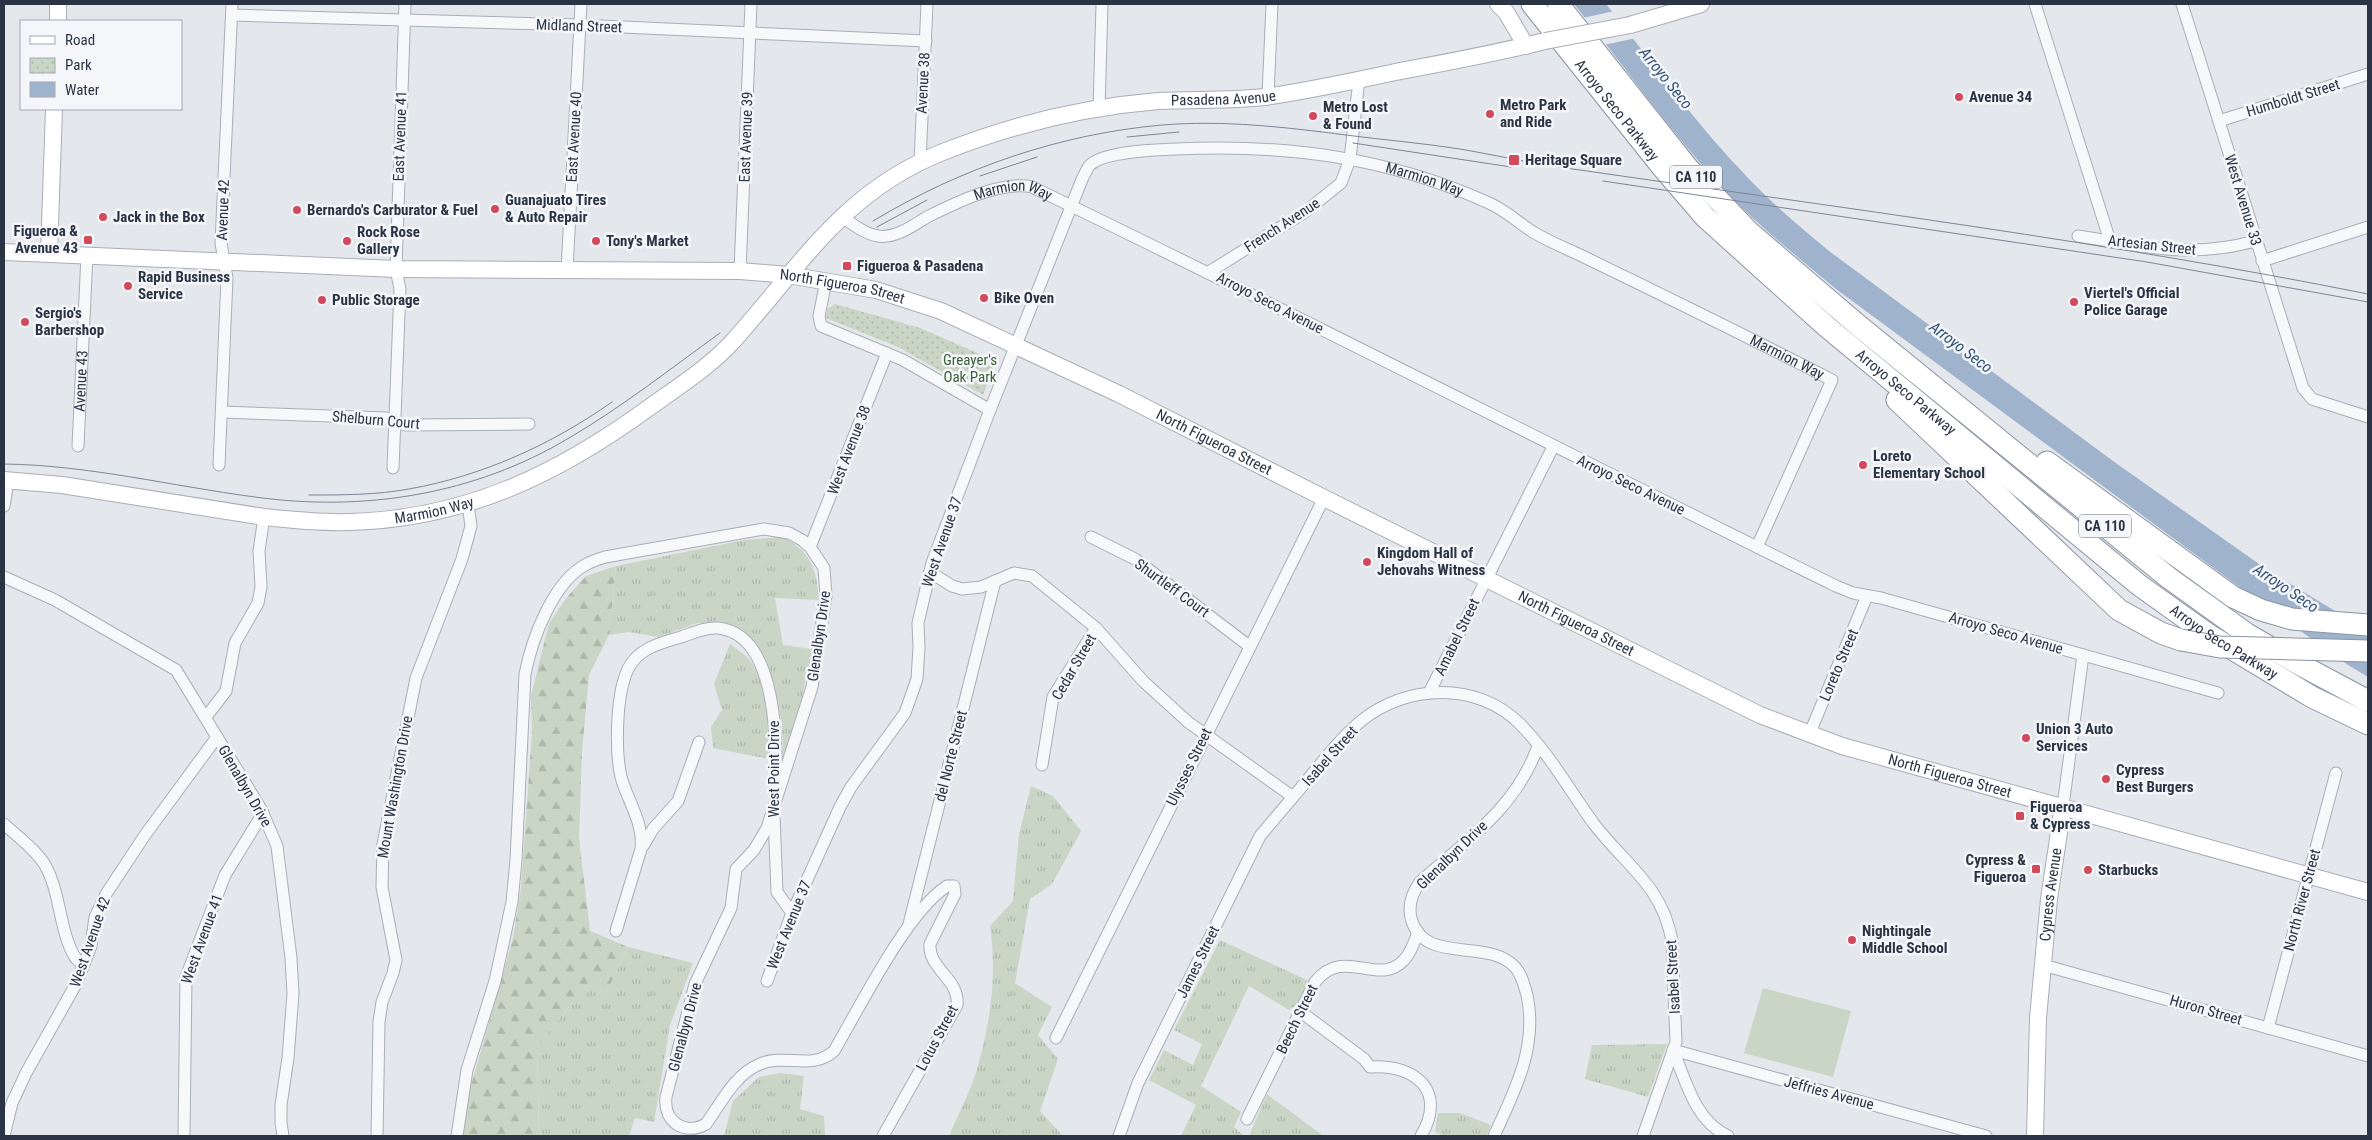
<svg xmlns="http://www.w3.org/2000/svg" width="2372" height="1140" font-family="'Roboto Condensed',sans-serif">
	<defs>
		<pattern id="grass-tufts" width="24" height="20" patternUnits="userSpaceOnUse" patternTransform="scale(1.25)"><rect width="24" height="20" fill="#c9d6c5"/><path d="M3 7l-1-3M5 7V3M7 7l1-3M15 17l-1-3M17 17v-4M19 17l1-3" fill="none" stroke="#adb8ab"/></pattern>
		<pattern id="forest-firs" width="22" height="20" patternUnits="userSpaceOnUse" patternTransform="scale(1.25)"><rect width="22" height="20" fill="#c9d6c5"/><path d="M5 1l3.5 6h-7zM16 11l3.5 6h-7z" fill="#adb8ab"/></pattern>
		<pattern id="park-dots" width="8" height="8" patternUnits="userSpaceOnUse" patternTransform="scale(1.25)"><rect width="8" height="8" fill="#c9d6c5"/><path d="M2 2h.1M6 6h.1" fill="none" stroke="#adb8ab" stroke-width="1.8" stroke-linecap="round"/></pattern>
	</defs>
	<rect width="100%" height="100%" fill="#e4e7ec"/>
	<g fill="url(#grass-tufts)">
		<path d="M 783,537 C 812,553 816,568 819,600 L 775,598 L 783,645 L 811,649 L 801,705 L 783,761 L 782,723 L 769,673 L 742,632 L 719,623 L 697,623 L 659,637 L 629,632 L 609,635 L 616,566 L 744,540 Z"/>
		<path d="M 730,644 C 735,648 743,653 748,658 C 768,680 769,731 769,759 L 713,748 L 711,727 L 722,710 L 714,684 Z"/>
		<path d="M 1031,786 L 1053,796 L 1081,831 L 1052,884 L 1030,899 L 1015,983 L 1052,1007 L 1038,1035 L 1058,1059 L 1040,1111 L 1063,1136 L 949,1136 C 959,1112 973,1087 979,1062 C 991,1018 997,972 990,926 L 1013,901 L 1019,834 Z"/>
		<path d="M 1220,940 L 1309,981 L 1300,1003 L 1289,1010 L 1249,986 L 1201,1086 L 1241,1112 L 1234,1127 L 1244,1136 L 1181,1136 L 1196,1105 L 1149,1080 L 1164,1050 L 1193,1065 L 1202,1044 L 1174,1030 Z"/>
		<path d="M 628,947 L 693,963 L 670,1025 L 654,1122 L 635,1118 L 629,1136 L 539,1136 L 537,1047 L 586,985 L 606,993 Z"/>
		<path d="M 1667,1044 L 1648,1097 L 1585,1079 L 1592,1045 Z"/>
		<path d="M 780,1073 L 804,1076 L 800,1109 L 824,1116 L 825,1136 L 724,1136 L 733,1101 L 759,1077 Z"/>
		<path d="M 1267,1094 L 1322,1135 L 1321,1136 L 1249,1136 Z"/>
		<path d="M 1438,1113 L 1460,1113 L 1491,1125 L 1486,1136 L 1444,1136 L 1435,1132 Z"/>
	</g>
	<path fill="url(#forest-firs)" d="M 616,566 L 609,635 L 589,675 L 582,752 L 579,838 L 590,931 L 628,947 L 606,993 L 586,985 L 537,1047 L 539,1136 L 463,1136 L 468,1096 L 513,938 L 521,888 L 532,732 L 531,696 L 549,623 L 568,596 L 586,576 Z"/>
	<path fill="url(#park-dots)" d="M 835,304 L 920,328 L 989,358 L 993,369 L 983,395 L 898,347 L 826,318 L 827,309 Z"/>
	<path fill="#c9d6c5" d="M 1763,988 L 1851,1011 L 1833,1077 L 1744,1053 Z"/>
	<path fill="#9fb4cc" d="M 1574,4 L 1606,4 C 1653,63 1697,126 1750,180 C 1775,206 1802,229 1829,251 L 2113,461 L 2269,571 L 2368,631 L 2368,677 L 2348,665 L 2238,586 L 1836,289 C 1794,254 1751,220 1714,179 C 1665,124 1621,62 1574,4 Z"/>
	<path fill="#e4e7ec" d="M 1615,11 L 1636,38 L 1604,45 L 1582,18 Z"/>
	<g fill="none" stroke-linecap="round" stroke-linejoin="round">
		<defs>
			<g id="street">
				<path d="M 2035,4 L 2110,241"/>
				<path d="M 2182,4 L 2303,388 L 2312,399 L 2368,417"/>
				<path d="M 232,15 L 580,25 L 926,41"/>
				<path d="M 1268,96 L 1272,4"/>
				<path d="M 1099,109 L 1102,4"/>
				<path d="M 2219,121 L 2368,74"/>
				<path d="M 920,162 L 927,4"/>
				<path id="s1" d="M 841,216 C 852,224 865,234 878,236 C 895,239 914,225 927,217 C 955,203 1002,180 1032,187 C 1302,317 1567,454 1836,586 L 1853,593 L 1881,598 L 2218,693"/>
				<path d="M 2078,236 C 2141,246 2191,259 2255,241"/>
				<path d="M 2262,261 L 2368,227"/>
				<path d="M 567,270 L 581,4"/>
				<path d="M 740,271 L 751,4"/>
				<path d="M 1209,272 L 1305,212 L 1341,183 L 1350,159 L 1359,80"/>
				<path d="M 826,281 L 819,316 L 821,326 L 903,360 L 990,410"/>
				<path d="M 222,412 L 386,418 L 405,425 L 529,424"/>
				<path id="s2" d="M 78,446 L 87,255"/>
				<path d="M 219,465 L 227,278 L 221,243 L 232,4"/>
				<path d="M 393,468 L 400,289 L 396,269 L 405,4"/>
				<path d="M 4,506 L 8,481"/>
				<path d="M 1091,537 L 1135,559 L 1249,646"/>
				<path d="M 810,547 L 887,353"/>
				<path d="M 930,572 L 952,586 L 962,589 L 981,587 L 1014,573 L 1032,576 L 1096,628 L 1143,681 L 1188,722 L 1293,797 C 1315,772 1335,743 1361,721 C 1406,684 1477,681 1520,724 C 1549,753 1570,791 1594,824 C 1626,866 1662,885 1672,941 L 1676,1042 L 1643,1136"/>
				<path d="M 4,577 L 55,600 L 176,670 L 261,809 L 277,846 L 291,958 L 293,994 L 288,1058 L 281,1105 L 281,1123 L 283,1136"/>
				<path d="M 1429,693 L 1553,447"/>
				<path d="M 206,717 L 226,691 L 235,643 L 258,603 L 261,587 L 259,551 L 264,517"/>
				<path d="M 1809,735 L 1867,596"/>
				<path d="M 1042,765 L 1053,697 L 1096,628"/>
				<path d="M 2063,806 L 2083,655"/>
				<path d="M 774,815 L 777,892 L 792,913"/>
				<path d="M 4,824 C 18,837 35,849 45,865 C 61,893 59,931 75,957 C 77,961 81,962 84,964"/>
				<path d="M 643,846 L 653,829 L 678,801 L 699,742"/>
				<path d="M 909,924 L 995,581"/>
				<path d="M 616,931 L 641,849 C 644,823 628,802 621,777 C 615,750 616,694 628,669 C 638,648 661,643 681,637 C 693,633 705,627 718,628 C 778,634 777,745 776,789"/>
				<path d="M 2043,965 L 2368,1056"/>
				<path id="s3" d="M 767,981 L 792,913 L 840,807 L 851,787 L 905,713 L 917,679 L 919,647 L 918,623 L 932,563 L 990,410 L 1083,177 C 1085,174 1087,169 1089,166 C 1102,151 1156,150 1176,149 C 1286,144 1387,157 1489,203 C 1505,210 1519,223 1533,232 C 1548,241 1565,248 1580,255 C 1665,296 1748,337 1832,380 L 1757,547"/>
				<path d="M 1301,1012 L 1364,1059 L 1370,1067 C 1416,1064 1447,1091 1421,1136"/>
				<path d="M 2268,1028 L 2336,773"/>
				<path d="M 1056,1038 L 1324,498"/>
				<path d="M 1673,1050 L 1986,1136"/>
				<path d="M 1673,1050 C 1686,1081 1695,1121 1728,1136"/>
				<path d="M 1247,1119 L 1315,982 C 1344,945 1378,988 1404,960 C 1411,953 1415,941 1418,932"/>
				<path d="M 4,1136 L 12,1103 L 26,1073 L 76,984 L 91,946 L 95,917 L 106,894 L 145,835 L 217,737"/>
				<path d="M 184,1136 L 186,977 L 225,875 L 263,813"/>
				<path d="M 377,1136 L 379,1022 L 382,1002 L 393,973 L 396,960 L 382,887 L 383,844 L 416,678 L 462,559 L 471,526 L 468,504"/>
				<path d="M 457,1136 L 467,1070 L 495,981 L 512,902 L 516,860 L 525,674 C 532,639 553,581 587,564 C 592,561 599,559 605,557 L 764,529 L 789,533 L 802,540 L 810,547 L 824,568 L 826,596 L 812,687 L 767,828 L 754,850 L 736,869 L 731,908 L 695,984 L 666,1097 C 663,1122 685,1136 706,1124 C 721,1103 735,1074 760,1064 C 785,1053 812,1071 834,1051 C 860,1007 906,913 947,886 L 954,886 L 955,894 L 930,944 C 928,969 960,979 957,1005 L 883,1136"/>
				<path d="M 1119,1136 L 1138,1083 L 1260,836 L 1293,797"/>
				<path d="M 1494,1136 C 1515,1090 1538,1047 1527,995 C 1524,985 1522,975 1515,967 C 1488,937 1423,966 1411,918 C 1408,905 1412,893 1420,882 C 1467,840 1516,808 1538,746"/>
			</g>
			<g id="secondary">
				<path d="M 1498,4 L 1506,12 L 1526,46"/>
				<path d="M 58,21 L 58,4"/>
				<path d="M 1630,25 L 1701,4"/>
				<path id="s4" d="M 4,252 L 396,269 L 740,271 L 788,275 L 876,290 L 941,311 L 1119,394 L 1324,498 L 1760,715 L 1842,746 L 2368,892"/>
				<path d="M 49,253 L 54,109"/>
				<path id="s5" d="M 4,480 L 62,485 L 264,517 C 292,520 321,523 349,522 C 466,519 558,474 650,407 C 679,386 711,366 734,340 C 802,264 844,191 943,152 C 1011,125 1085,107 1158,101 C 1194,99 1229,101 1265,97 C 1307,91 1349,82 1391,73 C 1442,63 1494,54 1545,41"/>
				<path id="s6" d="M 2035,1136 L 2038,1018 L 2049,899 L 2063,806"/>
			</g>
			<g id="highway">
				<path id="s7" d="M 1532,4 L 1663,168 L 1705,217 L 1827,327 L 2139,585 L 2209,635 L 2312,697 L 2368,724"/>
				<path d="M 1558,4 L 1687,167 L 1749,232 L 1859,326 L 2169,578 L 2247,634 L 2297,663 L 2368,701"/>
				<path d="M 1897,400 L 2119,610 L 2161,633 L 2181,640"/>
				<path d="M 2047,462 L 2233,597 L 2261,610 L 2292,619 L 2368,625"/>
			</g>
		</defs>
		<use href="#street" stroke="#a9aeb7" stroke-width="13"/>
		<use href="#secondary" stroke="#a9aeb7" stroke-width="18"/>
		<use href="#highway" stroke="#8b94a3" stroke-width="23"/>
		<use href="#street" stroke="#f7f8fa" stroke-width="11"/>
		<use href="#secondary" stroke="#fff" stroke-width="16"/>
		<use href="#highway" stroke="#fff" stroke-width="21"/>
		<g stroke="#7d8696" stroke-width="1">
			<path d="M 1127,137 L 1179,132"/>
			<path d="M 1353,143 L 1511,167"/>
			<path d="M 980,176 L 1037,157"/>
			<path d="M 1603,181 L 2147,262 L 2368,302"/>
			<path d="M 873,221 C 961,168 1060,134 1162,125 C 1224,120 1284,127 1346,135 C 1384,140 1422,143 1460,149 C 1500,156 1540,165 1580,170 C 1843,208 2108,242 2368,294"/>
			<path d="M 877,227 L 927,200"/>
			<path d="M 4,464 C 88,465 171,486 255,497 C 363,512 474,495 569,438 C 622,407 670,369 720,333"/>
			<path d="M 309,495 C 343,495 376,495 409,489 C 482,476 551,445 612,402"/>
		</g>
		<defs>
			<path id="secondary-bridge" d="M 1545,41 L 1630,25"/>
			<path id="highway-bridge" d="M 2181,640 L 2220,647 L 2368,651"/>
		</defs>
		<use href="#secondary-bridge" stroke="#a9aeb7" stroke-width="18" stroke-linecap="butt"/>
		<use href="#highway-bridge" stroke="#8b94a3" stroke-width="23" stroke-linecap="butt"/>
		<use href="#secondary-bridge" stroke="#fff" stroke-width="16"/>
		<use href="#highway-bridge" stroke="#fff" stroke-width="21"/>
	</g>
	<g fill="#d1495b" stroke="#f4f6f9" stroke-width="2">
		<circle cx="1959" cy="97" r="5"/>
		<circle cx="1490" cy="114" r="5"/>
		<circle cx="1313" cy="116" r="5"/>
		<rect x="1508" y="154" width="12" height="12" rx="2.5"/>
		<circle cx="495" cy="209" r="5"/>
		<circle cx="297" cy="210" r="5"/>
		<circle cx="103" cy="217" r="5"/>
		<rect x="83" y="235" width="10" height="10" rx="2.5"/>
		<circle cx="347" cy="241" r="5"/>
		<circle cx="596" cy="241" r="5"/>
		<rect x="842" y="261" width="10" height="10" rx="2.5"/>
		<circle cx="128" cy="286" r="5"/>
		<circle cx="984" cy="298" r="5"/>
		<circle cx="322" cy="300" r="5"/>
		<circle cx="2074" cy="302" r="5"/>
		<circle cx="25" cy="322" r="5"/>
		<circle cx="1863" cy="465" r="5"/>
		<circle cx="1367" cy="562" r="5"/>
		<circle cx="2026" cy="738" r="5"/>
		<circle cx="2106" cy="779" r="5"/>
		<rect x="2015" y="811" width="10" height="10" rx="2.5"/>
		<rect x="2031" y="864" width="10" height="10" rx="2.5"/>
		<circle cx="2088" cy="870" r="5"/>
		<circle cx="1852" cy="940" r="5"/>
	</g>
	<g text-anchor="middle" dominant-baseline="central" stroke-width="5" stroke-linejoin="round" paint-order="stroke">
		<g fill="#f4f6f9" stroke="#676e7b" stroke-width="1">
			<rect x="1670" y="165.5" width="52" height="23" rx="4"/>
			<rect x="2079" y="514.5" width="52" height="23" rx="4"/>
		</g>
		<g font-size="14" font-weight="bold" fill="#2b3445">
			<text x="1696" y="177">CA 110</text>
			<text x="2105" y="526">CA 110</text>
		</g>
		<g font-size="15" fill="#2b3445" stroke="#f4f6f9">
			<text transform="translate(579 26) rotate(2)">Midland Street</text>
			<text transform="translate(923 83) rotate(-87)">Avenue 38</text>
			<text stroke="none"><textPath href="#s5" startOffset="1355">Pasadena Avenue</textPath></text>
			<text transform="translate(2293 98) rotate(-17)">Humboldt Street</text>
			<text stroke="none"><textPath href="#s7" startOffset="136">Arroyo Seco Parkway</textPath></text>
			<text transform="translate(400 136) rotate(-88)">East Avenue 41</text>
			<text transform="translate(574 137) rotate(-87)">East Avenue 40</text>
			<text transform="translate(746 137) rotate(-88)">East Avenue 39</text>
			<text stroke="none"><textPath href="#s3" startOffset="1226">Marmion Way</textPath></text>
			<text stroke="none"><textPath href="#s1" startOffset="188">Marmion Way</textPath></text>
			<text transform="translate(2243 200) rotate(73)">West Avenue 33</text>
			<text transform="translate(223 210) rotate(-88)">Avenue 42</text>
			<text transform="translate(1282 225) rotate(-33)">French Avenue</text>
			<text transform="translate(2152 245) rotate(6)">Artesian Street</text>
			<text stroke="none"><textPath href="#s4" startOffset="840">North Figueroa Street</textPath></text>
			<text transform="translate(1270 303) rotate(27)">Arroyo Seco Avenue</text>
			<text stroke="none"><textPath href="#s3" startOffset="1631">Marmion Way</textPath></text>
			<text stroke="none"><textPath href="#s2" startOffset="65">Avenue 43</textPath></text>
			<text stroke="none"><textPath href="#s7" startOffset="541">Arroyo Seco Parkway</textPath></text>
			<text transform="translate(376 420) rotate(5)">Shelburn Court</text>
			<text stroke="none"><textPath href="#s4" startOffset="1245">North Figueroa Street</textPath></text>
			<text transform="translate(849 450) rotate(-69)">West Avenue 38</text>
			<text transform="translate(1631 485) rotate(26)">Arroyo Seco Avenue</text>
			<text stroke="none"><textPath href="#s5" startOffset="434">Marmion Way</textPath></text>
			<text transform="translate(942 542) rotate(-71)">West Avenue 37</text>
			<text transform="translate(1172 588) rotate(36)">Shurtleff Court</text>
			<text stroke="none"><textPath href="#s4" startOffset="1650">North Figueroa Street</textPath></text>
			<text transform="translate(2006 633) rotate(16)">Arroyo Seco Avenue</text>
			<text transform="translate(819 636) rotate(-82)">Glenalbyn Drive</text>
			<text transform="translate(1457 637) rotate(-64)">Amabel Street</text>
			<text stroke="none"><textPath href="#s7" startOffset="946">Arroyo Seco Parkway</textPath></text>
			<text transform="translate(1839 665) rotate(-67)">Loreto Street</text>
			<text transform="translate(1074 667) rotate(-60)">Cedar Street</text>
			<text transform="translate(951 756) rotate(-76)">del Norte Street</text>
			<text transform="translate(1330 756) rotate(-48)">Isabel Street</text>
			<text transform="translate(1189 767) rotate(-64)">Ulysses Street</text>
			<text transform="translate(774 769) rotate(-90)">West Point Drive</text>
			<text stroke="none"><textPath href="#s4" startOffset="2055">North Figueroa Street</textPath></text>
			<text transform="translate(245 786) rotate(60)">Glenalbyn Drive</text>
			<text transform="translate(395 787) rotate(-80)">Mount Washington Drive</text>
			<text transform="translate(1452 855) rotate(-44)">Glenalbyn Drive</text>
			<text stroke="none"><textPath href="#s6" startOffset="242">Cypress Avenue</textPath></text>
			<text transform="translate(2302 900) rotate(-75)">North River Street</text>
			<text transform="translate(789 925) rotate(-68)">West Avenue 37</text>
			<text transform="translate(202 939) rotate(-70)">West Avenue 41</text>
			<text transform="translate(90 942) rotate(-71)">West Avenue 42</text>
			<text transform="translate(1198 962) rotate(-64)">James Street</text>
			<text transform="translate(1673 977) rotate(-93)">Isabel Street</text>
			<text transform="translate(2206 1010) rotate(16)">Huron Street</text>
			<text transform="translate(1297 1019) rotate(-64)">Beech Street</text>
			<text transform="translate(685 1027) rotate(-75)">Glenalbyn Drive</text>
			<text transform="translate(937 1038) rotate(-62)">Lotus Street</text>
			<text transform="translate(1829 1093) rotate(15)">Jeffries Avenue</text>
		</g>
		<g font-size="15" font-weight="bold" fill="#2b3445" stroke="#f4f6f9" text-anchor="start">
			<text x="1969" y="97">Avenue 34</text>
			<text x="1500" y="105">Metro Park<tspan x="1500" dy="17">and Ride</tspan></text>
			<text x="1323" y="107">Metro Lost<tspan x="1323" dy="17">&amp; Found</tspan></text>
			<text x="1525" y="160">Heritage Square</text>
			<text x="505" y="200">Guanajuato Tires<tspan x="505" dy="17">&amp; Auto Repair</tspan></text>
			<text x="307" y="210">Bernardo's Carburator &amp; Fuel</text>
			<text x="113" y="217">Jack in the Box</text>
			<text x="78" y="231" text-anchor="end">Figueroa &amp;<tspan x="78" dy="17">Avenue 43</tspan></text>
			<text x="357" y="232">Rock Rose<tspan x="357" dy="17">Gallery</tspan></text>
			<text x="606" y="241">Tony's Market</text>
			<text x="857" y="266">Figueroa &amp; Pasadena</text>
			<text x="138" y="277">Rapid Business<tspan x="138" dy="17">Service</tspan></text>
			<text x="2084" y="293">Viertel's Official<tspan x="2084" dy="17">Police Garage</tspan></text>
			<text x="994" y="298">Bike Oven</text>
			<text x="332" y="300">Public Storage</text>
			<text x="35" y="313">Sergio's<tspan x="35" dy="17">Barbershop</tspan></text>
			<text x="1873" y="456">Loreto<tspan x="1873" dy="17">Elementary School</tspan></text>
			<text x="1377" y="553">Kingdom Hall of<tspan x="1377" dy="17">Jehovahs Witness</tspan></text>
			<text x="2036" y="729">Union 3 Auto<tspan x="2036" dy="17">Services</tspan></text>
			<text x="2116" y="770">Cypress<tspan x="2116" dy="17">Best Burgers</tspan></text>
			<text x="2030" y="807">Figueroa<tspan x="2030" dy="17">&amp; Cypress</tspan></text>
			<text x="2026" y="860" text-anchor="end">Cypress &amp;<tspan x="2026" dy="17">Figueroa</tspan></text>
			<text x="2098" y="870">Starbucks</text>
			<text x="1862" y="931">Nightingale<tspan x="1862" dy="17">Middle School</tspan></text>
		</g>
		<g font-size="15" fill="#3f6138" stroke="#f4f6f9">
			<text x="970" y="360">Greayer's<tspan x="970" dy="17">Oak Park</tspan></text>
		</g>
		<g font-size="16" font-style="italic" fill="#34527a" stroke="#f4f6f9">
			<text transform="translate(1666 78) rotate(51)">Arroyo Seco</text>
			<text transform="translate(1961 347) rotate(37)">Arroyo Seco</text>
			<text transform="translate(2286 588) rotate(34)">Arroyo Seco</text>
		</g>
	</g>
	<rect width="2372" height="1140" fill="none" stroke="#2b3445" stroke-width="10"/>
	<rect x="20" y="20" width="162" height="90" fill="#f4f6f9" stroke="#a4a8b1"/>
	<rect x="30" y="36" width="25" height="8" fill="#ffffff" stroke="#a4a8b1"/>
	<text x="65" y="45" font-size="15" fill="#2b3445">Road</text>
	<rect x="30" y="58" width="25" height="15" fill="url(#park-dots)" stroke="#a4a8b1"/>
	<text x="65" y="70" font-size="15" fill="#2b3445">Park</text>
	<rect x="30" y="82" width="25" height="15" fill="#9fb4cc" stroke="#a4a8b1"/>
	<text x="65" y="95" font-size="15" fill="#2b3445">Water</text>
</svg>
